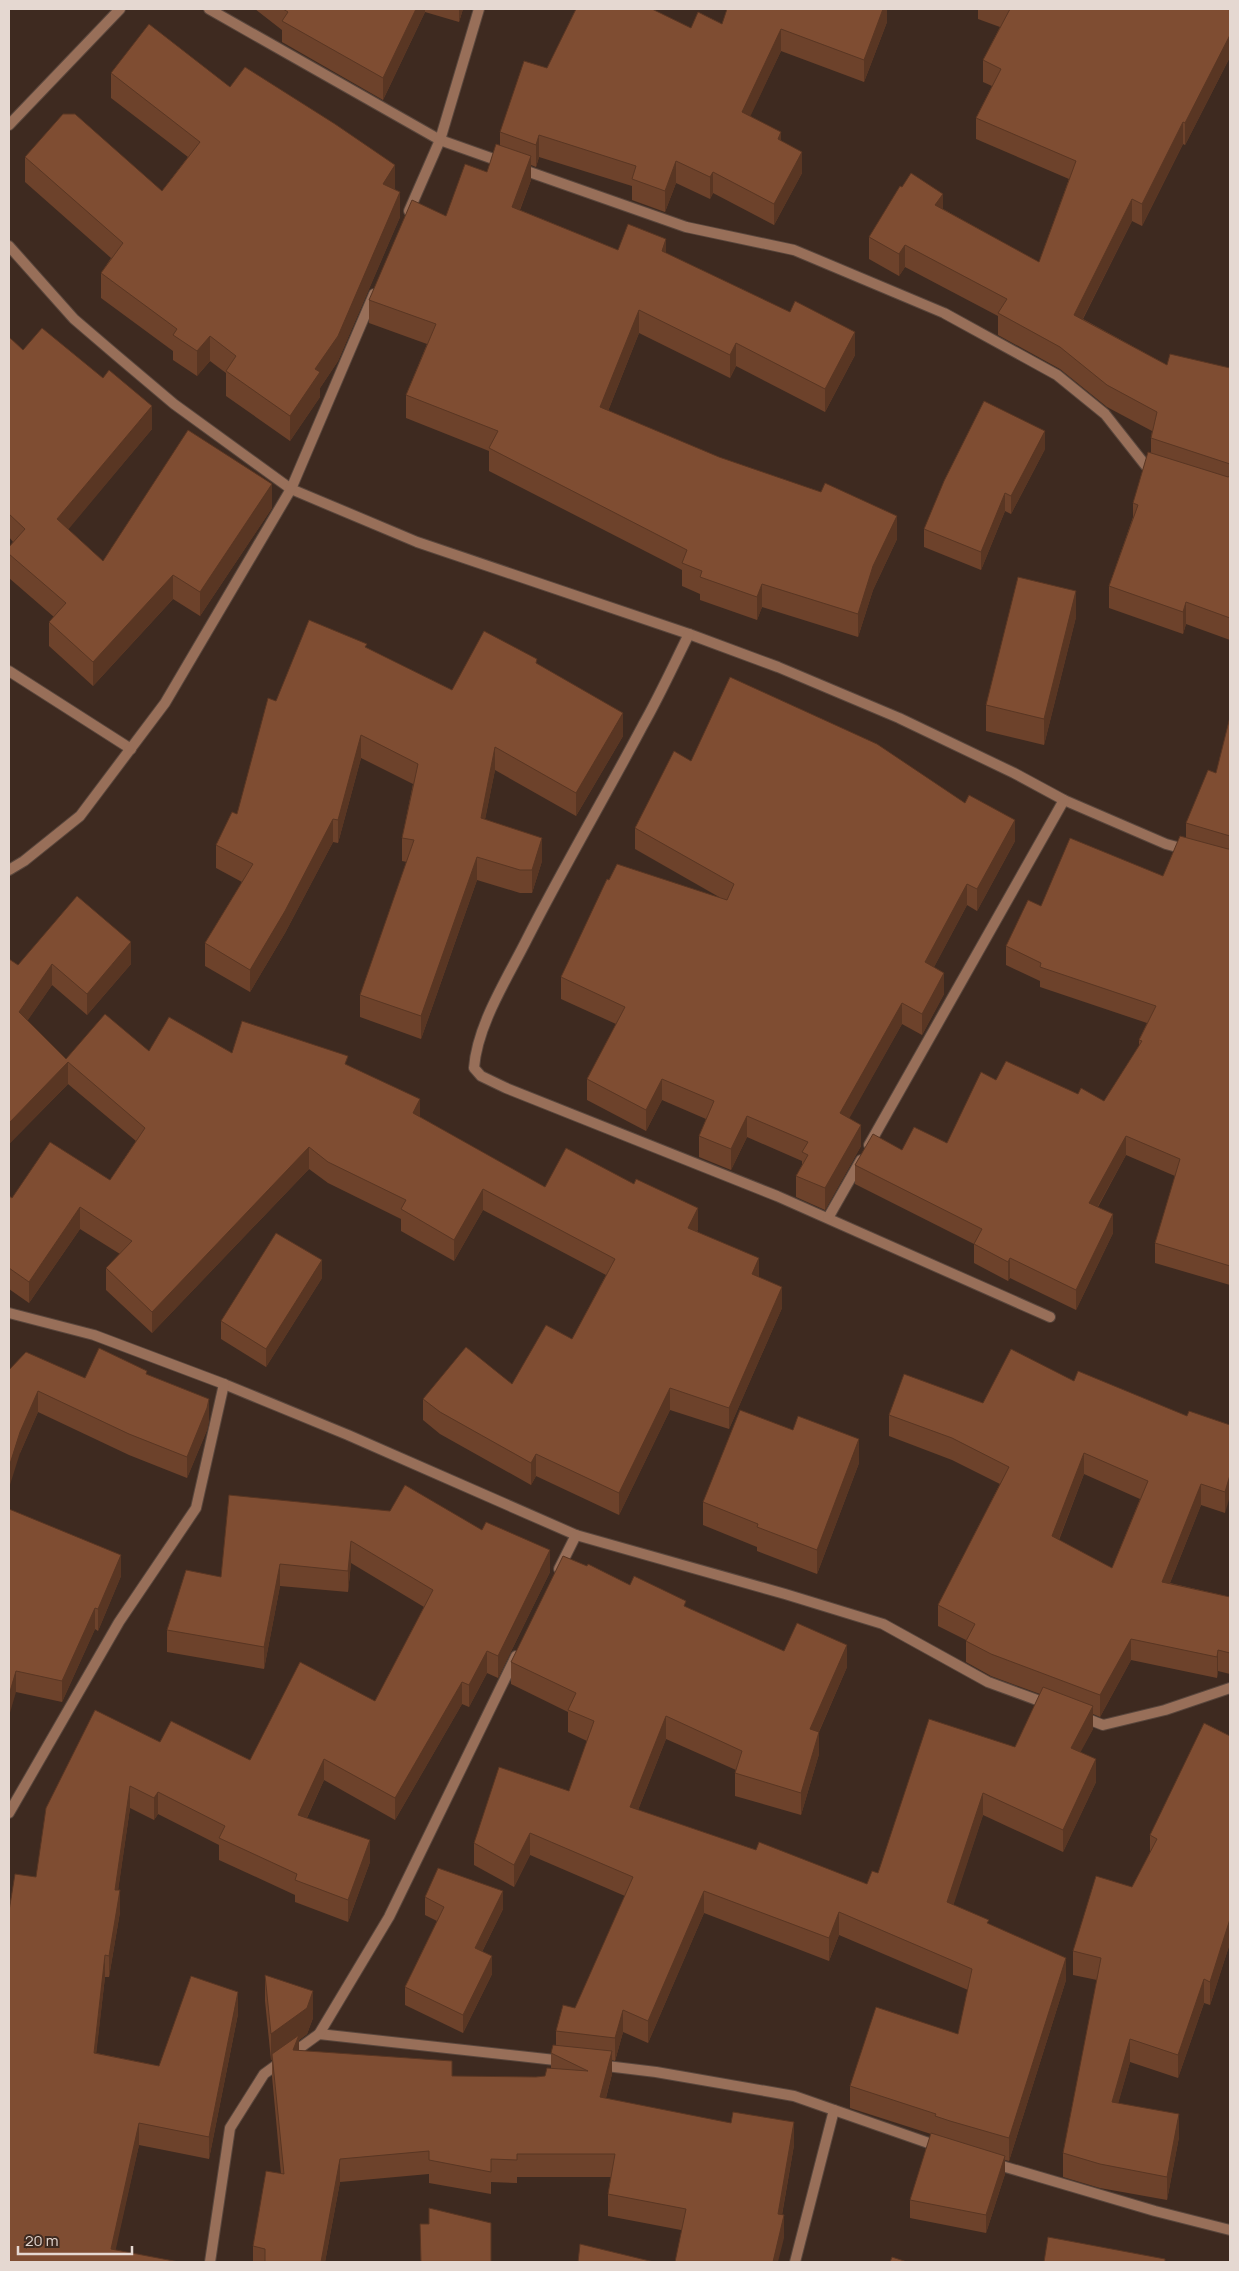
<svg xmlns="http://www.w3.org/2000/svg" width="1239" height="2271" font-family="Manrope,sans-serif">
	<rect width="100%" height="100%" fill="#3e2a20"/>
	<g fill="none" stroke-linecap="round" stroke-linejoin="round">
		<defs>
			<g id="street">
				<path d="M 209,9 L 440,140 L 502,162"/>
				<path d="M 9,125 L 120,9"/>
				<path d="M 518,168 L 686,227 L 794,250 L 944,313 L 1057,375 L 1105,414 L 1146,466 L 1156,469"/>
				<path d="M 409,211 L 440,140 L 479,9"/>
				<path d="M 9,246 L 74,319 L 116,355 L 174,404 L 291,489 L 417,542 L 689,634 L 778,667 L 899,718 L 1014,773 L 1064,800 L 1166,844 L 1188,850"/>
				<path d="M 689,634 C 674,664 660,695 643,725 C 605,797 564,866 527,939 C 508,977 477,1025 474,1068 L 481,1076 L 506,1088 L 777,1196 L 1050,1317"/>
				<path d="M 9,671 L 131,749"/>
				<path d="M 9,870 L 24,861 L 80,816 L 165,703 L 291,489 L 374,294"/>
				<path d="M 869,1145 L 1064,800"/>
				<path d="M 828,1218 L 861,1160"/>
				<path d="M 9,1313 L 94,1335 L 224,1384 L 348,1435 L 576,1535 L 785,1594 L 883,1624 L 988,1682 L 1048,1704"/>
				<path d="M 559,1569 L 576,1535"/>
				<path d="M 1080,1716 L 1103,1725 L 1165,1710 L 1230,1688"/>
				<path d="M 9,1813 L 119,1622 L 196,1508 L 224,1384"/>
				<path d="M 319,2034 L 564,2061"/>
				<path d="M 598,2065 L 656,2072 L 794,2096 L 940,2147"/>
				<path d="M 992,2163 L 1155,2211 L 1230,2230"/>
				<path d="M 210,2262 L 230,2128 L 264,2074 L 319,2034 L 389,1917 L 516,1656"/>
				<path d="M 795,2262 L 834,2110"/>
			</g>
		</defs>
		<use href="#street" stroke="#59463c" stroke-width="12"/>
		<use href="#street" stroke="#986f59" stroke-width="10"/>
	</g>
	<g fill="#6d422b" fill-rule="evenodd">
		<path d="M 255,9 L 463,9 L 459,22 L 425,12 L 383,100 L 282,42 L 282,30 Z"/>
		<path d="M 887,9 L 887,22 L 864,82 L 781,51 L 750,116 L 781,141 L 802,173 L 774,225 L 713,193 L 710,199 L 676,183 L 665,212 L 632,200 L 632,186 L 539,157 L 536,167 L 531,165 L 531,180 L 520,210 L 618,250 L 666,253 L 855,355 L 825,412 L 736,366 L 730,378 L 639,333 L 608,411 L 897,539 L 873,590 L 858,637 L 762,607 L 757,620 L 700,600 L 700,594 L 682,586 L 682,570 L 489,471 L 489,451 L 406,418 L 406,395 L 427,344 L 369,323 L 369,300 L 487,172 L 500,145 L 500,132 L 547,68 L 691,28 L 722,24 Z"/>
		<path d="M 978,9 L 1230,9 L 1230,57 L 1185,145 L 1183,144 L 1142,226 L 1132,221 L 1083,319 L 1167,365 L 1230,368 L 1230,640 L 1186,624 L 1183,634 L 1109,608 L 1109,586 L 1133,517 L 1133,503 L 1151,453 L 1151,438 L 1152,431 L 1107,407 L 1060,369 L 998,335 L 998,316 L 905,267 L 899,276 L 869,259 L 869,237 L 943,209 L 1039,262 L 1069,179 L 976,139 L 976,118 L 992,86 L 983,82 L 983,60 L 1000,27 L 978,19 Z"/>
		<path d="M 111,73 L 230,87 L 395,190 L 400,217 L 338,361 L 320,388 L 320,397 L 290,441 L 226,396 L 226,373 L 210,361 L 197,376 L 173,360 L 173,351 L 101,298 L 101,273 L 111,258 L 25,182 L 25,157 L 162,191 L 188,157 L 111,98 Z"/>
		<path d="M 9,337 L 23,350 L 152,429 L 68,529 L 103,561 L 272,508 L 200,616 L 173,599 L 93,686 L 49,646 L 49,622 L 54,617 L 9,578 L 9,547 L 13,542 L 9,537 Z"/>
		<path d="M 1045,449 L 1011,514 L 1005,511 L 981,570 L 924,547 L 924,529 Z"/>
		<path d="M 1076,617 L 1044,745 L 986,731 L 986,705 Z"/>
		<path d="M 367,648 L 452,690 L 537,664 L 623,736 L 576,816 L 495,770 L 485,819 L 542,861 L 532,893 L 520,893 L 477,880 L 421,1039 L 360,1017 L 360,995 L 407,862 L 402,861 L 402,838 L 413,784 L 361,758 L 338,843 L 333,842 L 285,933 L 250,992 L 205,966 L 205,943 L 242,882 L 216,868 L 216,845 L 237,814 L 276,701 Z"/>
		<path d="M 1230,717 L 1230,1285 L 1155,1263 L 1155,1243 L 1175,1176 L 1126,1155 L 1098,1207 L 1113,1233 L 1076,1310 L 1010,1278 L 1008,1281 L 974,1263 L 974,1244 L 855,1184 L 855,1165 L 902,1150 L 947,1143 L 996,1080 L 1078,1094 L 1104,1101 L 1139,1046 L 1139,1040 L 1147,1023 L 1040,987 L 1040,981 L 1006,965 L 1006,946 L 1041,906 L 1163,876 L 1186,837 L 1186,823 L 1216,773 Z"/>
		<path d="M 691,761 L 1015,841 L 977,911 L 967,905 L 934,967 L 944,994 L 922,1035 L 902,1024 L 849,1118 L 861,1146 L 825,1210 L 796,1197 L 796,1176 L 802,1165 L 802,1161 L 747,1137 L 731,1170 L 699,1157 L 699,1136 L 706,1119 L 662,1100 L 646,1131 L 587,1100 L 587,1079 L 616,1024 L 561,999 L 561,977 L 609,880 L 719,897 L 635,849 L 635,828 Z"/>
		<path d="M 9,959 L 18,965 L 131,964 L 87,1015 L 52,985 L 27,1021 L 66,1059 L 149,1051 L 232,1053 L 348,1065 L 420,1117 L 545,1187 L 698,1229 L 697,1231 L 759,1277 L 782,1308 L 729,1429 L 670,1410 L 619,1515 L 536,1476 L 531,1485 L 440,1434 L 423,1420 L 423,1399 L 512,1384 L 572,1339 L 606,1275 L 483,1210 L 454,1261 L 401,1231 L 401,1219 L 328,1183 L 309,1169 L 152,1333 L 106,1290 L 106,1268 L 120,1254 L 80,1229 L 29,1303 L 9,1289 L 9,1196 L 12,1198 L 110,1180 L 136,1141 L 68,1084 L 9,1144 Z"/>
		<path d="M 322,1278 L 266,1367 L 221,1339 L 221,1321 Z"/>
		<path d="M 9,1370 L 85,1378 L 147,1374 L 209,1421 L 207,1430 L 187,1478 L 129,1455 L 38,1412 L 20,1453 Z"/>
		<path d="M 1074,1381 L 1187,1416 L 1230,1425 L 1225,1513 L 1201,1505 L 1170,1583 L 1230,1597 L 1230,1674 L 1218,1671 L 1217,1678 L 1131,1660 L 1100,1717 L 1093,1714 L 1093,1729 L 1080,1752 L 1096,1782 L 1063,1852 L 983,1815 L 953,1905 L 989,1924 L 1066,1980 L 1009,2161 L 1005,2160 L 1005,2174 L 986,2233 L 910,2218 L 910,2200 L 931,2134 L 850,2108 L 850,2086 L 958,2034 L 968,1990 L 839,1935 L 829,1961 L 704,1913 L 648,2043 L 623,2032 L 615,2061 L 612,2060 L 612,2074 L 606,2098 L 794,2145 L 782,2215 L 784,2238 L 681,2230 L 608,2216 L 608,2194 L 611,2177 L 517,2177 L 517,2183 L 491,2182 L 491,2194 L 429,2183 L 429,2174 L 340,2182 L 325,2262 L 253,2262 L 253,2246 L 281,2174 L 272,2076 L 272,2059 L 271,2060 L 265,2001 L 265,1975 L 313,2018 L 307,2034 L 299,2040 L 299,2050 L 452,2076 L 536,2077 L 545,2076 L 551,2068 L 551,2053 L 556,2045 L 556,2031 L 575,2008 L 625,1896 L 530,1855 L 514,1887 L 474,1865 L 474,1843 L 569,1791 L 587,1741 L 568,1732 L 568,1712 L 511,1684 L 511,1662 L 630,1585 L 686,1607 L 784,1651 L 847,1667 L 819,1732 L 819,1754 L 801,1815 L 735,1796 L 735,1773 L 736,1770 L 666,1739 L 638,1810 L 756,1850 L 867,1884 L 1015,1747 L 1040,1694 L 991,1676 L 966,1662 L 966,1640 L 938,1626 L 938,1605 L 1000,1484 L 952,1460 L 889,1436 L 889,1415 L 983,1403 ZM 1084,1474 L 1140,1499 L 1112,1568 L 1059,1540 Z"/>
		<path d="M 859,1463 L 817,1574 L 757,1551 L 757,1547 L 703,1525 L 703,1502 Z"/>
		<path d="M 229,1495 L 550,1572 L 498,1678 L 487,1673 L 469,1707 L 462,1704 L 395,1820 L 324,1780 L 307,1818 L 370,1862 L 348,1922 L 295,1902 L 295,1895 L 219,1860 L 219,1845 L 158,1814 L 154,1820 L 130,1808 L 118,1890 L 120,1912 L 109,1977 L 105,1977 L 96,2053 L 159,2066 L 238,2014 L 209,2159 L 139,2145 L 115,2250 L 9,2262 L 36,1877 L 160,1742 L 250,1760 L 375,1701 L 424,1607 L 351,1563 L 348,1592 L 280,1586 L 264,1669 L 167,1652 L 167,1630 L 221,1577 Z"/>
		<path d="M 9,1509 L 121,1576 L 98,1631 L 95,1629 L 62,1702 L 16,1692 Z"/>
		<path d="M 1230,1736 L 1230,1943 L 1210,2005 L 1204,2003 L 1178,2078 L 1130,2062 L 1118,2103 L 1179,2137 L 1167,2200 L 1100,2188 L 1063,2177 L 1063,2153 L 1097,1980 L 1073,1975 L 1073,1951 L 1132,1887 L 1150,1853 L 1150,1835 Z"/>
		<path d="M 425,1897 L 503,1909 L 482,1952 L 492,1974 L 463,2033 L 405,2005 L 405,1987 L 437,1921 L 425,1915 Z"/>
	</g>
	<g fill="#593623">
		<path d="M 416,9 L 425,9 L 425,12 L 383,100 L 383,78 Z"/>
		<path d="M 459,9 L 463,9 L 459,22 Z"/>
		<path d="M 883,9 L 887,9 L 887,22 L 864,82 L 864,60 Z"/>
		<path d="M 781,29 L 781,51 L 742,134 L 742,112 Z"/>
		<path d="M 1230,35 L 1230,57 L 1185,145 L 1185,123 Z"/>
		<path d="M 1183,122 L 1183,144 L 1142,226 L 1142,204 Z"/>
		<path d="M 781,132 L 781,153 L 778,139 Z"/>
		<path d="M 539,135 L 539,157 L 536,167 L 536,145 Z"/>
		<path d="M 802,152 L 802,173 L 774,225 L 774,204 Z"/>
		<path d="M 531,156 L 531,180 L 512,230 L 512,207 Z"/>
		<path d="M 676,161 L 676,183 L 665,212 L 665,191 Z"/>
		<path d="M 395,165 L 395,190 L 383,184 Z"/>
		<path d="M 713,172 L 713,193 L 710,199 L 710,177 Z"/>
		<path d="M 400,192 L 400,217 L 338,361 L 320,388 L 320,397 L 290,441 L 290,416 L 315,369 Z"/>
		<path d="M 943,194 L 943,215 L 935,205 Z"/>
		<path d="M 1132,199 L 1132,221 L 1074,336 L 1074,315 Z"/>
		<path d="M 666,239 L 666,262 L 662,251 Z"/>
		<path d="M 905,245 L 905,267 L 899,276 L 899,254 Z"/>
		<path d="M 639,310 L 639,333 L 600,431 L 600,407 Z"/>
		<path d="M 855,332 L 855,355 L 825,412 L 825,389 Z"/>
		<path d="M 210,336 L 210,361 L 197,376 L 197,351 Z"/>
		<path d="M 736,343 L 736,366 L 730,378 L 730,355 Z"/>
		<path d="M 152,406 L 152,429 L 57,543 L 57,519 Z"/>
		<path d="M 1045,431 L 1045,449 L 1011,514 L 1011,496 Z"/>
		<path d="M 272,484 L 272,508 L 200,616 L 200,592 Z"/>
		<path d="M 1005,493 L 1005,511 L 981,570 L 981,552 Z"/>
		<path d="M 897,516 L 897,539 L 873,590 L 858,637 L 858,614 L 873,566 Z"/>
		<path d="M 173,575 L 173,599 L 93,686 L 93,662 Z"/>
		<path d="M 762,584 L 762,607 L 757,620 L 757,597 Z"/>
		<path d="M 1076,591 L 1076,617 L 1044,745 L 1044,719 Z"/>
		<path d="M 1186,602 L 1186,624 L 1183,634 L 1183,612 Z"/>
		<path d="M 623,713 L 623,736 L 576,816 L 576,793 Z"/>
		<path d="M 361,735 L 361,758 L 338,843 L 338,820 Z"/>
		<path d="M 495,747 L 495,770 L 481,840 L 481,818 Z"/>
		<path d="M 333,819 L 333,842 L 285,933 L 250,992 L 250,970 Z"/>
		<path d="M 1015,820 L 1015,841 L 977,911 L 977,889 Z"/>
		<path d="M 542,838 L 542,861 L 532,893 L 532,870 Z"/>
		<path d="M 477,857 L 477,880 L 421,1039 L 421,1016 Z"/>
		<path d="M 967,884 L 967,905 L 925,984 L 925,962 Z"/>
		<path d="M 131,942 L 131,964 L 87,1015 L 87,994 Z"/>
		<path d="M 52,964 L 52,985 L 19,1033 L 19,1012 Z"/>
		<path d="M 944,973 L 944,994 L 922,1035 L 922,1014 Z"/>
		<path d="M 902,1003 L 902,1024 L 840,1135 L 840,1113 Z"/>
		<path d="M 68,1062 L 68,1084 L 9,1144 L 9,1123 Z"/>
		<path d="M 662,1079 L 662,1100 L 646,1131 L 646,1110 Z"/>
		<path d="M 420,1099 L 420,1120 L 413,1113 Z"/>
		<path d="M 747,1116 L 747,1137 L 731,1170 L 731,1149 Z"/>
		<path d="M 861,1125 L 861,1146 L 825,1210 L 825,1188 Z"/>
		<path d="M 1126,1136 L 1126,1155 L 1089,1222 L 1089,1203 Z"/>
		<path d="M 309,1147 L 309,1169 L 152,1333 L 152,1312 Z"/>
		<path d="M 483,1189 L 483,1210 L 454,1261 L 454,1240 Z"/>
		<path d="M 80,1207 L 80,1229 L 29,1303 L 29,1282 Z"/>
		<path d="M 698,1208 L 698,1229 L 688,1249 L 688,1228 Z"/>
		<path d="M 1113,1214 L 1113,1233 L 1076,1310 L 1076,1290 Z"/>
		<path d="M 759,1258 L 759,1279 L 752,1274 Z"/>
		<path d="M 1010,1258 L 1010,1278 L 1008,1281 L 1008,1262 Z"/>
		<path d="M 322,1260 L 322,1278 L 266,1367 L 266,1349 Z"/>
		<path d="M 782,1287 L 782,1308 L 729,1429 L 729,1408 Z"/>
		<path d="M 670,1388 L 670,1410 L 619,1515 L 619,1493 Z"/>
		<path d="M 38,1391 L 38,1412 L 20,1453 L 9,1488 L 9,1467 L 20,1432 Z"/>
		<path d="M 209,1399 L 209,1421 L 207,1430 L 187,1478 L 187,1457 Z"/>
		<path d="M 859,1439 L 859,1463 L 817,1574 L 817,1550 Z"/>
		<path d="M 1084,1453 L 1084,1474 L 1052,1557 L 1052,1536 Z"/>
		<path d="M 536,1454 L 536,1476 L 531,1485 L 531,1463 Z"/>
		<path d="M 1230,1475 L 1230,1496 L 1225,1513 L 1225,1492 Z"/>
		<path d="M 1201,1484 L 1201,1505 L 1162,1603 L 1162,1582 Z"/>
		<path d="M 351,1541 L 351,1563 L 348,1592 L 348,1571 Z"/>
		<path d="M 550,1550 L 550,1572 L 498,1678 L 498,1656 Z"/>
		<path d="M 121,1555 L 121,1576 L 98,1631 L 98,1609 Z"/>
		<path d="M 280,1564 L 280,1586 L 264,1669 L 264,1647 Z"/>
		<path d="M 95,1608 L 95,1629 L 62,1702 L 62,1681 Z"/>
		<path d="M 1131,1639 L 1131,1660 L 1100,1717 L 1100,1695 Z"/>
		<path d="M 847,1645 L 847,1667 L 810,1752 L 810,1729 Z"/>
		<path d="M 1218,1650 L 1218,1671 L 1217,1678 L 1217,1657 Z"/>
		<path d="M 487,1651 L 487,1673 L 469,1707 L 469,1685 Z"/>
		<path d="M 16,1671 L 16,1692 L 9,1716 L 9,1695 Z"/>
		<path d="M 462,1682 L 462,1704 L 395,1820 L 395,1798 Z"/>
		<path d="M 1093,1706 L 1093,1729 L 1071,1770 L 1071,1748 Z"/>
		<path d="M 666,1716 L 666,1739 L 630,1830 L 630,1807 Z"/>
		<path d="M 819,1732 L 819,1754 L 801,1815 L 801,1793 Z"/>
		<path d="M 324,1759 L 324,1780 L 298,1837 L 298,1815 Z"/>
		<path d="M 1096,1759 L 1096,1782 L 1063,1852 L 1063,1830 Z"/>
		<path d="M 130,1786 L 130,1808 L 115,1912 L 115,1890 Z"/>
		<path d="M 158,1792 L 158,1814 L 154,1820 L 154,1798 Z"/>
		<path d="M 983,1793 L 983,1815 L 947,1925 L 947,1902 Z"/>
		<path d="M 530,1833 L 530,1855 L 514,1887 L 514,1865 Z"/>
		<path d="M 370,1840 L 370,1862 L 348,1922 L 348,1900 Z"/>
		<path d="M 120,1890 L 120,1912 L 109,1977 L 109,1956 Z"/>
		<path d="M 503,1891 L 503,1909 L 475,1966 L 475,1948 Z"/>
		<path d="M 704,1891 L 704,1913 L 648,2043 L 648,2021 Z"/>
		<path d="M 839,1912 L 839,1935 L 829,1961 L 829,1938 Z"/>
		<path d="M 1230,1919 L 1230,1943 L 1210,2005 L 1210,1982 Z"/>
		<path d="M 105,1955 L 105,1977 L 94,2074 L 94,2053 Z"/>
		<path d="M 492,1956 L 492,1974 L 463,2033 L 463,2015 Z"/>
		<path d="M 1066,1958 L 1066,1980 L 1009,2161 L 1009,2138 Z"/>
		<path d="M 1204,1979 L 1204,2003 L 1178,2078 L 1178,2055 Z"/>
		<path d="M 313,1991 L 313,2018 L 307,2034 L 299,2040 L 299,2057 L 272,2054 L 272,2059 L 271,2060 L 271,2034 Z"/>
		<path d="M 238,1992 L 238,2014 L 209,2159 L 209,2137 Z"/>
		<path d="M 623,2010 L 623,2032 L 615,2061 L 615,2038 Z"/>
		<path d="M 1130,2039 L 1130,2062 L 1112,2125 L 1112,2102 Z"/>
		<path d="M 612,2051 L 612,2074 L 600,2120 L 600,2097 Z"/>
		<path d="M 1179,2114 L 1179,2137 L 1167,2200 L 1167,2177 Z"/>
		<path d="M 794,2122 L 794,2145 L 778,2237 L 778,2214 Z"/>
		<path d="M 139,2123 L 139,2145 L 113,2262 L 111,2249 Z"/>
		<path d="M 1005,2156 L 1005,2174 L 986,2233 L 986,2215 Z"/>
		<path d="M 340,2159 L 340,2182 L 325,2262 L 321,2262 Z"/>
		<path d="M 784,2215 L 784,2238 L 778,2262 L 773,2262 Z"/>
	</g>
	<g fill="#7f4d32" stroke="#593623" fill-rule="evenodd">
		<path d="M 283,9 L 416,9 L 383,78 L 282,21 L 288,12 Z"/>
		<path d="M 576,9 L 652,9 L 691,28 L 698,12 L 722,24 L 727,9 L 883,9 L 864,60 L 781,29 L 742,112 L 781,132 L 778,139 L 802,152 L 774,204 L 713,172 L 710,177 L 676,161 L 665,191 L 632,179 L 636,166 L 539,135 L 536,145 L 500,132 L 524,61 L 547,68 Z"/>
		<path d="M 1009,9 L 1230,9 L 1230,35 L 1185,123 L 1183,122 L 1142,204 L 1132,199 L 1074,315 L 1167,365 L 1170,354 L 1230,368 L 1230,464 L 1151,438 L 1157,412 L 1107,385 L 1060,347 L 998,313 L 1007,299 L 905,245 L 899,254 L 869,237 L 900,186 L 902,187 L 911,173 L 943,194 L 935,205 L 1039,262 L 1076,161 L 976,118 L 1001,69 L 983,60 L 1010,9 Z"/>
		<path d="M 149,24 L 230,87 L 245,67 L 335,124 L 395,165 L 383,184 L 400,192 L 338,336 L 315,369 L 320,372 L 290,416 L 226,371 L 236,356 L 210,336 L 197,351 L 173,335 L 177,329 L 101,273 L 123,243 L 25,157 L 63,114 L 75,114 L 162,191 L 200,142 L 111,73 Z"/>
		<path d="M 496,144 L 531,156 L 512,207 L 618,250 L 628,224 L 666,239 L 662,251 L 790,312 L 795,301 L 855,332 L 825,389 L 736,343 L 730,355 L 639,310 L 600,407 L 719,457 L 821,492 L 825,483 L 897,516 L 873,566 L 858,614 L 762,584 L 757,597 L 700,577 L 702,571 L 682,563 L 687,550 L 489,448 L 498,431 L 406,395 L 436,324 L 369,300 L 412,200 L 446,216 L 465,164 L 487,172 Z"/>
		<path d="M 42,328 L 103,378 L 109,370 L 152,406 L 57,519 L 103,561 L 188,430 L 272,484 L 200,592 L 173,575 L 93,662 L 49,622 L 66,603 L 9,554 L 9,547 L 25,529 L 9,514 L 9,337 L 23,350 Z"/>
		<path d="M 984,401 L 1045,431 L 1011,496 L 1005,493 L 981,552 L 924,529 L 944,481 Z"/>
		<path d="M 1148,452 L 1228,477 L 1230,476 L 1230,618 L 1186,602 L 1183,612 L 1109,586 L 1138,505 L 1133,503 Z"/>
		<path d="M 1018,577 L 1076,591 L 1044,719 L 986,705 Z"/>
		<path d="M 309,620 L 367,644 L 365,647 L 452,690 L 484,631 L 537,659 L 536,663 L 623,713 L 576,793 L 495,747 L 481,818 L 542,838 L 532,870 L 520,870 L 477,857 L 421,1016 L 360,995 L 414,840 L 402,838 L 418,764 L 361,735 L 338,820 L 333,819 L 285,911 L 250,970 L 205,943 L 253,864 L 216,845 L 232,812 L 237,814 L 268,698 L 276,701 Z"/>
		<path d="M 730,677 L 877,744 L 965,803 L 969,795 L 1015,820 L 977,889 L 967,884 L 925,962 L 944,973 L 922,1014 L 902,1003 L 840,1113 L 861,1125 L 825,1188 L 796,1176 L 808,1155 L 802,1152 L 808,1142 L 747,1116 L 731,1149 L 699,1136 L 714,1101 L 662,1079 L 646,1110 L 587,1079 L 625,1007 L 561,977 L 607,879 L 609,880 L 617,864 L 727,900 L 734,884 L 635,828 L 674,751 L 691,761 Z"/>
		<path d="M 1230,717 L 1230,836 L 1186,823 L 1208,770 L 1216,773 Z"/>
		<path d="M 1180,836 L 1228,849 L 1230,849 L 1230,1266 L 1155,1243 L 1180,1159 L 1126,1136 L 1089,1203 L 1113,1214 L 1076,1290 L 1010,1258 L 1008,1262 L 974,1244 L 982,1229 L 855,1165 L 873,1134 L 902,1150 L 914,1127 L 947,1143 L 981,1072 L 996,1080 L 1006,1061 L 1078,1094 L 1081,1088 L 1104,1101 L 1142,1041 L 1139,1040 L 1156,1006 L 1040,967 L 1041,963 L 1006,946 L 1028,900 L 1041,906 L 1070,838 L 1163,876 Z"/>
		<path d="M 77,896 L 131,942 L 87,994 L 52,964 L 19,1012 L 66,1059 L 105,1014 L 149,1051 L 169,1017 L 232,1053 L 242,1021 L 348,1056 L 345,1064 L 420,1099 L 413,1113 L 545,1187 L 566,1148 L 634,1184 L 636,1179 L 698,1208 L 688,1228 L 759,1258 L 752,1274 L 782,1287 L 729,1408 L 670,1388 L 619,1493 L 536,1454 L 531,1463 L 440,1412 L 423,1399 L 466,1347 L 512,1384 L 546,1325 L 572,1339 L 615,1259 L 483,1189 L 454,1240 L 401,1209 L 406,1200 L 328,1162 L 309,1147 L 152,1312 L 106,1268 L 132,1241 L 80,1207 L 29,1282 L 9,1268 L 9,1196 L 12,1198 L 50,1142 L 110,1180 L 145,1128 L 68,1062 L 9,1123 L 9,959 L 18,965 Z"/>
		<path d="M 276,1233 L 322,1260 L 266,1349 L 221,1321 Z"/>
		<path d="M 99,1348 L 147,1371 L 146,1374 L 209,1399 L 207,1408 L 187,1457 L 129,1434 L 38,1391 L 20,1432 L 9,1467 L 9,1370 L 26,1352 L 85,1378 Z"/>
		<path d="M 1011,1349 L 1074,1381 L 1078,1371 L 1187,1416 L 1189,1411 L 1230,1425 L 1230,1475 L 1225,1492 L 1201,1484 L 1162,1582 L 1230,1597 L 1230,1653 L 1218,1650 L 1217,1657 L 1131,1639 L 1100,1695 L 991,1654 L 966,1641 L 975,1624 L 938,1605 L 1009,1467 L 952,1438 L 889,1415 L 904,1374 L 983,1403 ZM 1084,1453 L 1148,1481 L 1112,1568 L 1052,1536 Z"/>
		<path d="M 740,1410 L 793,1430 L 798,1416 L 859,1439 L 817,1550 L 757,1527 L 758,1524 L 703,1502 Z"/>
		<path d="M 405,1485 L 482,1530 L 486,1522 L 550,1550 L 498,1656 L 487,1651 L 469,1685 L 462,1682 L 395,1798 L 324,1759 L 298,1815 L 370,1840 L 348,1900 L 295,1880 L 297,1874 L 219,1838 L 225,1826 L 158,1792 L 154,1798 L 130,1786 L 115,1890 L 120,1890 L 109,1956 L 105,1955 L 94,2053 L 159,2066 L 191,1976 L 238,1992 L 209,2137 L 139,2123 L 111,2249 L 179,2262 L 9,2262 L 9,1911 L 15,1874 L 36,1877 L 46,1808 L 95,1710 L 160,1742 L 171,1721 L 250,1760 L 300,1662 L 375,1701 L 433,1590 L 351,1541 L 348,1571 L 280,1564 L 264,1647 L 167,1630 L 186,1570 L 221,1577 L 229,1495 L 390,1511 Z"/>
		<path d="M 9,1509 L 121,1555 L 98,1609 L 95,1608 L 62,1681 L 16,1671 L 9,1695 Z"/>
		<path d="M 563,1556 L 587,1566 L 588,1564 L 630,1585 L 634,1576 L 686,1601 L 684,1606 L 784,1651 L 797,1623 L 847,1645 L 810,1729 L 819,1732 L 801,1793 L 735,1773 L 742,1751 L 666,1716 L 630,1807 L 756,1850 L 759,1842 L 867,1884 L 872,1871 L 878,1873 L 929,1719 L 1015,1747 L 1043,1687 L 1093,1706 L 1071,1748 L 1096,1759 L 1063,1830 L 983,1793 L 947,1902 L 989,1920 L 987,1923 L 1066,1958 L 1009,2138 L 950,2121 L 935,2116 L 936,2114 L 850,2086 L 876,2007 L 958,2034 L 972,1969 L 839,1912 L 829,1938 L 704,1891 L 648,2021 L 623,2010 L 615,2038 L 556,2031 L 563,2005 L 575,2008 L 633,1877 L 530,1833 L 514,1865 L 474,1843 L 499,1767 L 569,1791 L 594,1721 L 568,1710 L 576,1693 L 511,1662 Z"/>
		<path d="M 1204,1723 L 1230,1736 L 1230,1919 L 1210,1982 L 1204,1979 L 1178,2055 L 1130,2039 L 1112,2102 L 1179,2114 L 1167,2177 L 1100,2164 L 1063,2153 L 1101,1958 L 1073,1951 L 1096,1876 L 1132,1887 L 1157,1839 L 1150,1835 Z"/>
		<path d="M 438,1868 L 503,1891 L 475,1948 L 492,1956 L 463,2015 L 405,1987 L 444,1907 L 425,1897 Z"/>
		<path d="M 265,1975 L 313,1991 L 307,2008 L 271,2034 Z"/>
		<path d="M 299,2035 L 293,2050 L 452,2061 L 452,2076 L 536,2077 L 545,2076 L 547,2068 L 588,2071 L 551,2053 L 553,2045 L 612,2051 L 600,2097 L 731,2123 L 733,2112 L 794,2122 L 778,2214 L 784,2215 L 773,2262 L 675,2262 L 686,2209 L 608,2194 L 615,2154 L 517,2154 L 517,2160 L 491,2159 L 491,2172 L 429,2160 L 429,2151 L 340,2159 L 321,2262 L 265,2262 L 265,2249 L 253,2246 L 266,2171 L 284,2174 L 272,2054 Z"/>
		<path d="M 931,2133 L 1005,2156 L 986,2215 L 910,2200 Z"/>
		<path d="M 429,2208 L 491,2223 L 491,2262 L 421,2262 L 420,2224 L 429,2224 Z"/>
		<path d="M 1048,2237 L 1165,2259 L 1165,2262 L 1044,2262 Z"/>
		<path d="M 580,2244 L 654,2262 L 578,2262 Z"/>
		<path d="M 892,2257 L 907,2262 L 890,2262 Z"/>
	</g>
	<rect width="1239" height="2271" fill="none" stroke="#e5d8d1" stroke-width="20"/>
	<path d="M18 2246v8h114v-8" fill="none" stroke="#e5d8d1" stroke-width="2.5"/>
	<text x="25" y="2246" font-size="15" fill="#e5d8d1" stroke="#3e2a20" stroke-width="4" paint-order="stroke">20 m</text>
</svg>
